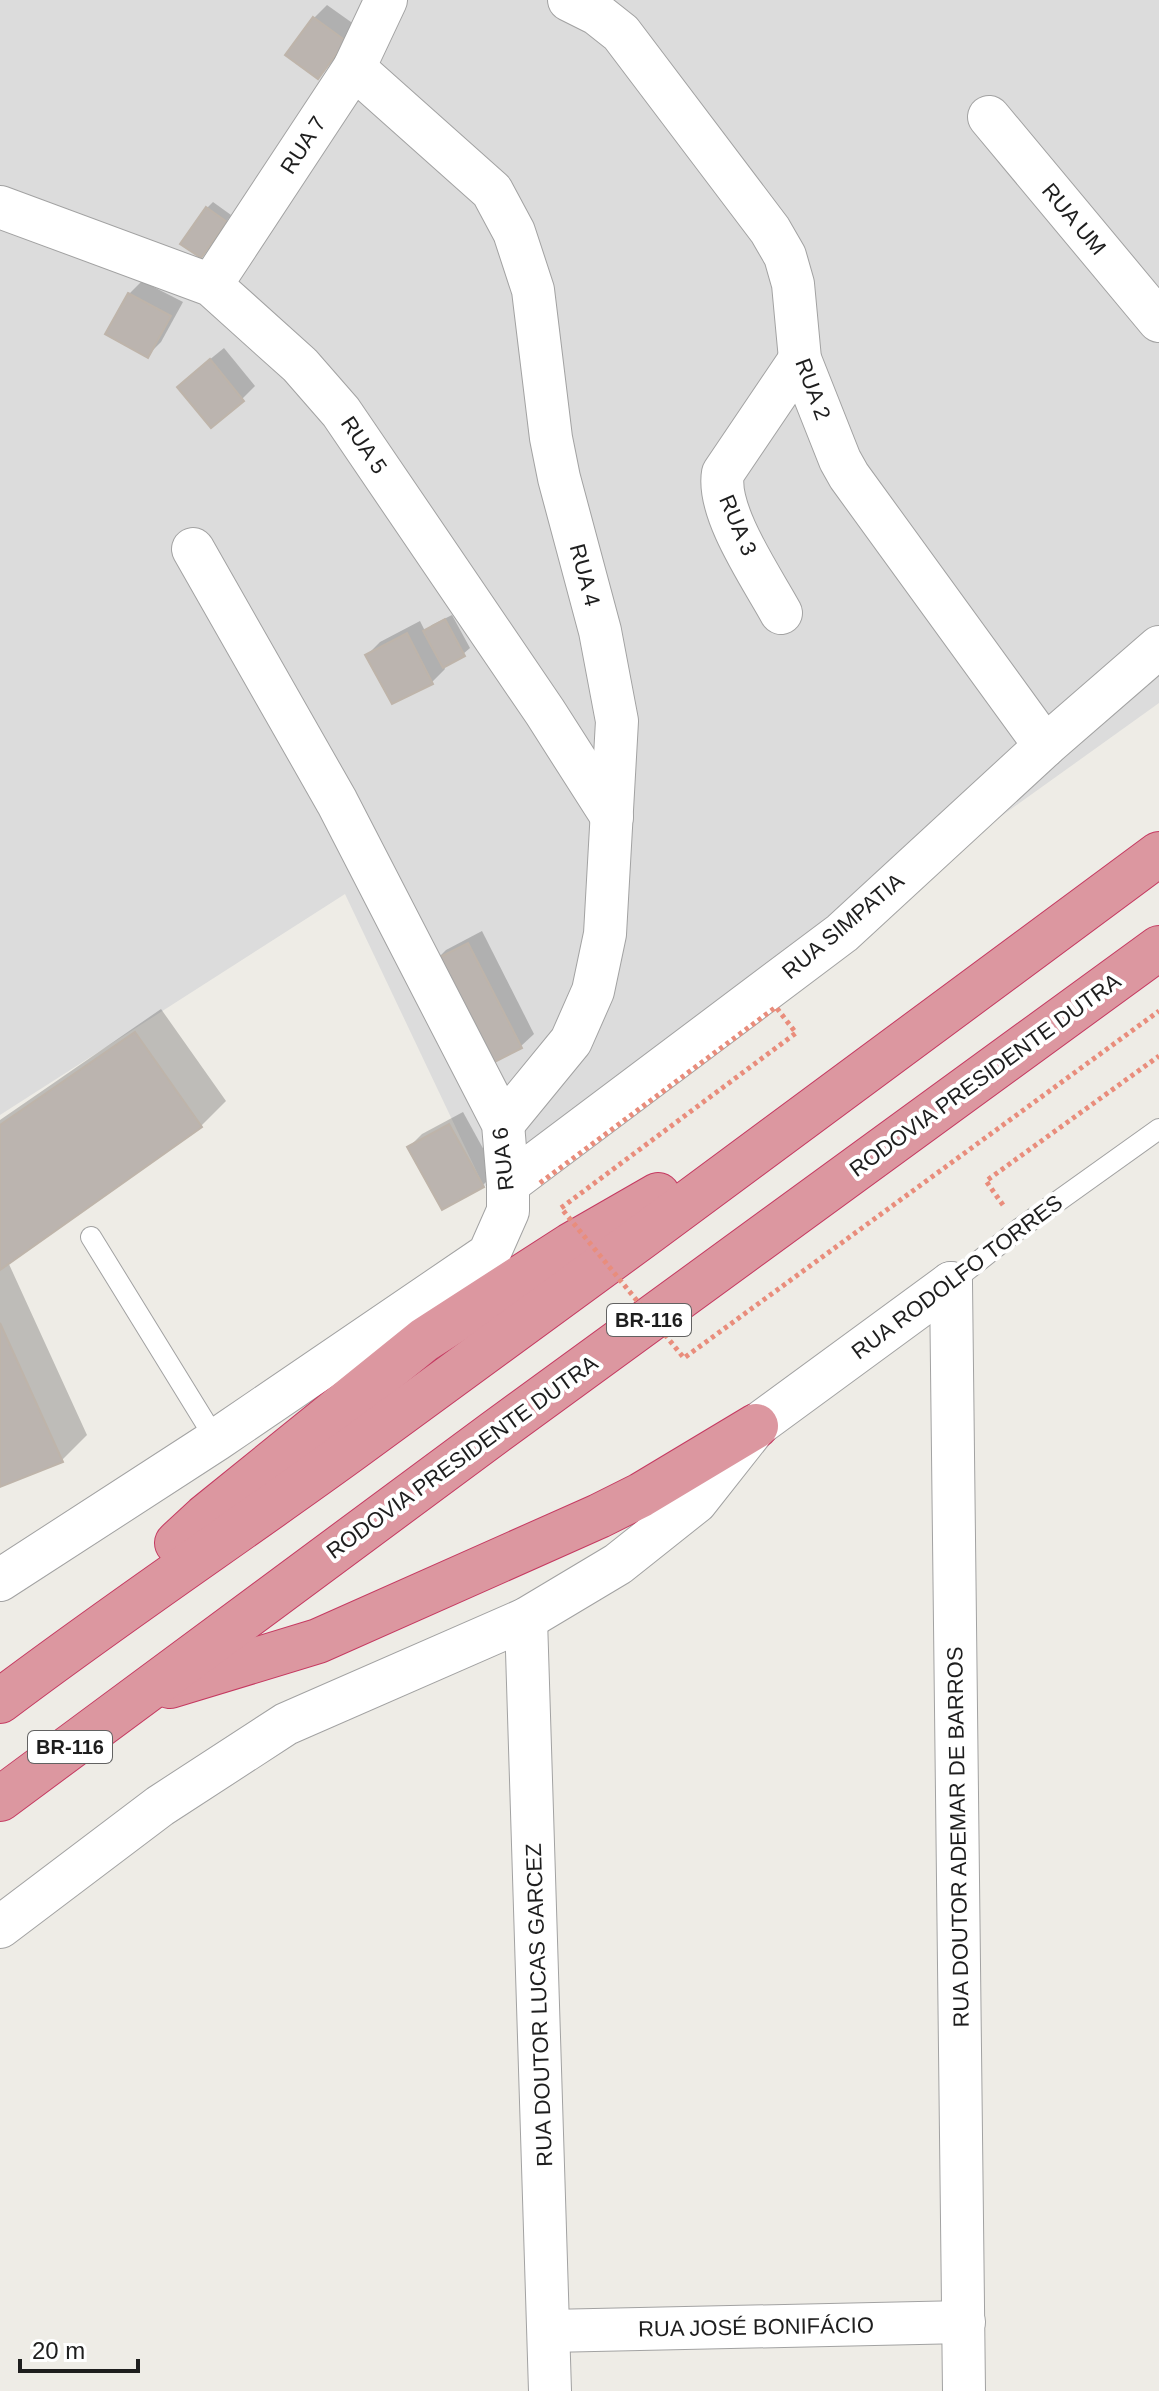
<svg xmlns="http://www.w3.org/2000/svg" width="1159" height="2391" font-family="Arial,sans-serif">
	<rect width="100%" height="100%" fill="#eeece6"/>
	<path fill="#dcdcdc" d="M 0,0 L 1159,0 L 1159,703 L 484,1187 L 345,894 L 0,1115 Z"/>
	<g fill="#0003">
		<path d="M 327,5 L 358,27 L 331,63 L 318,76 L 314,18 Z"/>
		<path d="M 213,202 L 231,215 L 207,250 L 207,208 Z"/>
		<path d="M 142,281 L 183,302 L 161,342 L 148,355 L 129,294 Z"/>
		<path d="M 224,348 L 255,386 L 242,399 L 192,374 Z"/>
		<path d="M 452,615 L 470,648 L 463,654 L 443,665 L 445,669 L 432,682 L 367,655 L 380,642 L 420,621 L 425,631 L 432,625 Z"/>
		<path d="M 482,931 L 534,1034 L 520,1047 L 433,963 L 446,950 Z"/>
		<path d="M 161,1009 L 226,1101 L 201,1126 L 8,1262 L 87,1435 L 62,1460 L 0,1485 L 0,1120 Z"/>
		<path d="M 463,1112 L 496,1172 L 483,1185 L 409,1147 L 422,1134 Z"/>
	</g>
	<g fill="#bbb4af" stroke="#beb4aa" stroke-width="2">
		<path d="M 313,17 L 346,41 L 318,79 L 285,55 Z"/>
		<path d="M 206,207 L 227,222 L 201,258 L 180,244 Z"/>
		<path d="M 128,293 L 171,316 L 148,358 L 105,334 Z"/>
		<path d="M 210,359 L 244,401 L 211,428 L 177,387 Z"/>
		<path d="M 445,619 L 465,656 L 443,668 L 423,631 Z"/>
		<path d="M 407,633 L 433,684 L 392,704 L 365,655 Z"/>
		<path d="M 468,943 L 522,1048 L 483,1068 L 430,962 Z"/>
		<path d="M 135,1032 L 202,1127 L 0,1270 L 0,1125 Z"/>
		<path d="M 449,1124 L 484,1187 L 442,1210 L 407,1147 Z"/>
		<path d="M 0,1323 L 63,1462 L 0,1487 Z"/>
	</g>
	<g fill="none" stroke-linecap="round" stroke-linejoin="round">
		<defs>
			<g id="service">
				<path d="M 91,1237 L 216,1440"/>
				<path d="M 951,1283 L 1019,1229 L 1159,1129"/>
			</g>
			<g id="minor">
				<path d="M 569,0 L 597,14 L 621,33 L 770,230 L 785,256 L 793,284 L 800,359 L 840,460 L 849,476 L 1045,746"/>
				<path d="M 354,68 L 492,191 L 514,232 L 533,290 L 551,438 L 559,478 L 600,631 L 617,721 L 605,934 L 593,991 L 571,1041 L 503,1124"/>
				<path d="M 989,117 L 1159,321"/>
				<path d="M 0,207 L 211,285 L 300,365 L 341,412 L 545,712 L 612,817"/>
				<path d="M 211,285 L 354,68 L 386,0"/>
				<path d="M 781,613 C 762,578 716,512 723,473 L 800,359"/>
				<path d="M 508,1184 L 842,933 L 1045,746 L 1159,647"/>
				<path d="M 951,1283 L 964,2391"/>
				<path d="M 0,1580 L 216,1440 L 489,1254 L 508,1211 L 508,1184 L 503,1124 L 337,802 L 193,549"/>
				<path d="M 526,1619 L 550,2391"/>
				<path d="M 0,1927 L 160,1806 L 286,1724 L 526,1619 L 618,1564 L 696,1502 L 756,1426 L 951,1283"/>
				<path d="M 549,2331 L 964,2322"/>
			</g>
			<g id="motorway">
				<path d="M 177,1543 L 205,1517 L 424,1340 L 571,1245 L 658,1195"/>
				<path d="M 170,1686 L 318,1641 L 599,1516 L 641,1495 L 756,1426"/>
				<path d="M 0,1701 C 115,1614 235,1534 352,1449 C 622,1252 891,1054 1159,854"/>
				<path d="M 0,1799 L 494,1433 L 1159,948"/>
			</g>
		</defs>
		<use href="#service" stroke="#a2a2a2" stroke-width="22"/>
		<use href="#minor" stroke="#a2a2a2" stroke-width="44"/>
		<use href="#motorway" stroke="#c53a61" stroke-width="46"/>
		<path stroke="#e98d7c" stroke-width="5" stroke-dasharray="4 4" stroke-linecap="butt" d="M 1003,1205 L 986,1181 L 1159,1056"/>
		<use href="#service" stroke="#fff" stroke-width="20"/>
		<use href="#minor" stroke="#fff" stroke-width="42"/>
		<use href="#motorway" stroke="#dc97a0" stroke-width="44"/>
		<path stroke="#e98d7c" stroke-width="5" stroke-dasharray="4 4" stroke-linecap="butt" d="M 540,1183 L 776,1007 L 796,1033 L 561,1208 L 684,1358 L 1159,1011"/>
	</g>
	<g text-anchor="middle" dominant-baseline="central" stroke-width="8" stroke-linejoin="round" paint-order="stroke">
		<g fill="#fff" stroke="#626262" stroke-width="2">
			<rect x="607" y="1304" width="84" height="32" rx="6"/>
			<rect x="28" y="1731" width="84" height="32" rx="6"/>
		</g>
		<g font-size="20" font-weight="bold" fill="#1e1e1e">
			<text x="649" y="1320">BR-116</text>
			<text x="70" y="1747">BR-116</text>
		</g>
		<g font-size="22" fill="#1e1e1e" stroke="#fff">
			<text transform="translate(303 145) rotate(-57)">RUA 7</text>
			<text transform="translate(1074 219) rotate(50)">RUA UM</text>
			<text transform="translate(813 389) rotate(70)">RUA 2</text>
			<text transform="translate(364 445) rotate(56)">RUA 5</text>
			<text transform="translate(738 525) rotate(67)">RUA 3</text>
			<text transform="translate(585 575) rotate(75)">RUA 4</text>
			<text transform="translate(843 926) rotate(-40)">RUA SIMPATIA</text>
			<text transform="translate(985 1075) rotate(-36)">RODOVIA PRESIDENTE DUTRA</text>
			<text transform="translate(503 1159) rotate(-96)">RUA 6</text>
			<text transform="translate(957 1277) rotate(-37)">RUA RODOLFO TORRES</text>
			<text transform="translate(462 1457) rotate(-36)">RODOVIA PRESIDENTE DUTRA</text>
			<text transform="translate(958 1837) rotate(-91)">RUA DOUTOR ADEMAR DE BARROS</text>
			<text transform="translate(539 2005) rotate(-92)">RUA DOUTOR LUCAS GARCEZ</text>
			<text transform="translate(756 2327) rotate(-1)">RUA JOSÉ BONIFÁCIO</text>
		</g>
	</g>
	<path d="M20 2359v12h118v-12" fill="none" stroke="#1e1e1e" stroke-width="4"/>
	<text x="32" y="2359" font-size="24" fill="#1e1e1e" stroke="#ffffff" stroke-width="6" paint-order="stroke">20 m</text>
</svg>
